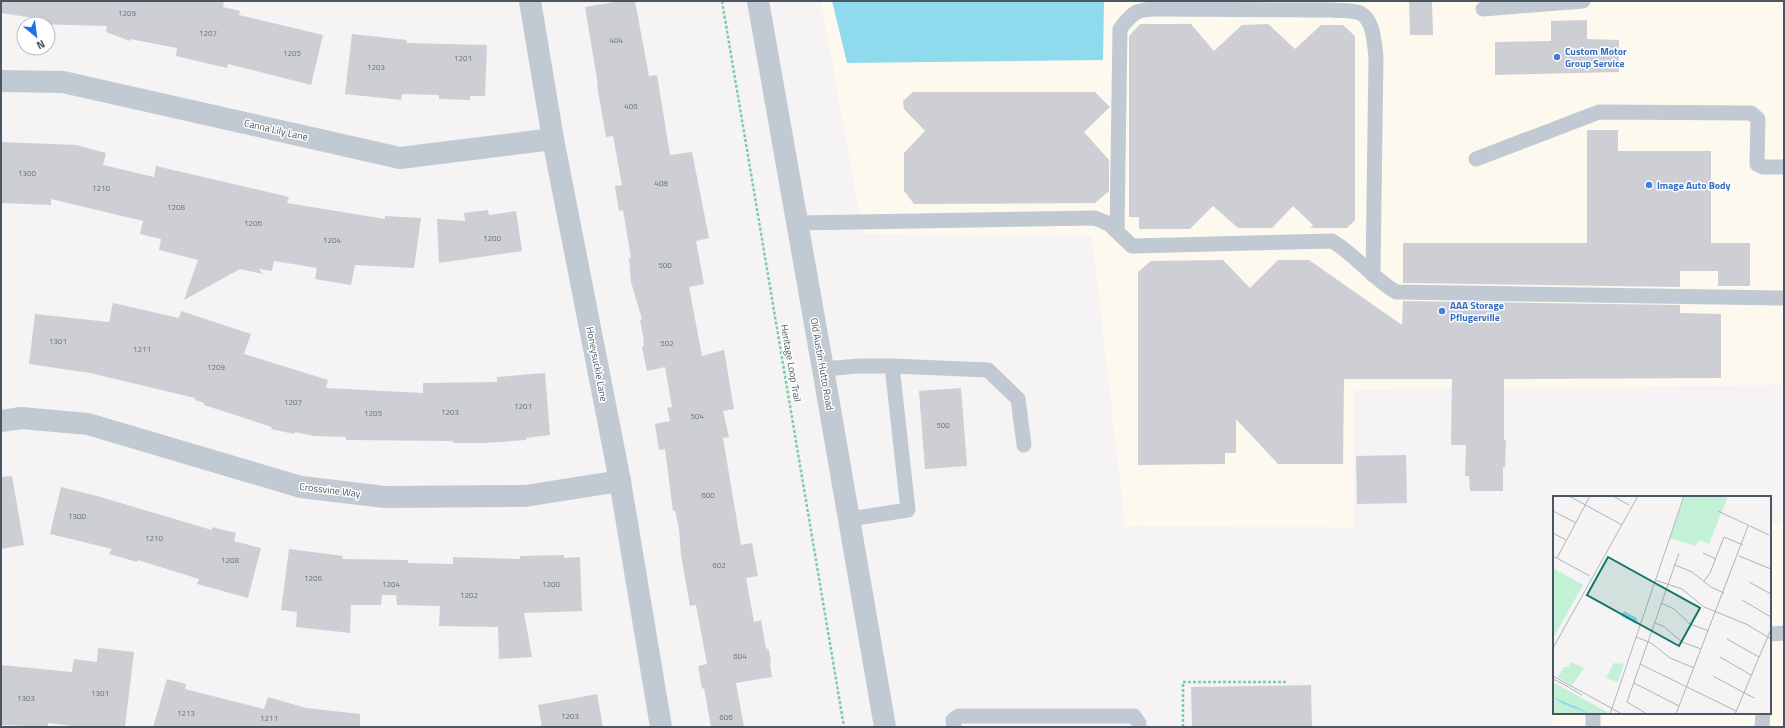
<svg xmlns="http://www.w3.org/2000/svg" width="1785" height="728" font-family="'Titillium Web',sans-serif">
	<rect width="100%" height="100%" fill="#f5f3f3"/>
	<g fill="#fdf9ef">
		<path d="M 821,1 L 1784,1 L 1784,385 L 1354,390 L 1354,527 L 1125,526 L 1092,237 L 863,234 Z"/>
		<path d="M 1784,522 L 1784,727 L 1553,727 L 1554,708 L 1554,713 L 1770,713 L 1770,523 Z"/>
	</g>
	<path fill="#90daee" d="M 832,1 L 1104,1 L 1103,60 L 847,63 Z"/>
	<g fill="#cdcfd5">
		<path d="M 1,1 L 224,1 L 223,7 L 240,11 L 239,15 L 323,35 L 311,85 L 228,64 L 227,68 L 176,56 L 177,48 L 130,39 L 130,41 L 106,32 L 107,26 L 34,24 L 34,18 L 1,13 Z"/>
		<path d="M 620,1 L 635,1 L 649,76 L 657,75 L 670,155 L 692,152 L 709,238 L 696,241 L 704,284 L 689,287 L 702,356 L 724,350 L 734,409 L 723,411 L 729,437 L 723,438 L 741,545 L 752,543 L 758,576 L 746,578 L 754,622 L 761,620 L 766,648 L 769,650 L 771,662 L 770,664 L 772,677 L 736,683 L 744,727 L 711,727 L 704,688 L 702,689 L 698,666 L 707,664 L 696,605 L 690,606 L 681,555 L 679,529 L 675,510 L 673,511 L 665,449 L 659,450 L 655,424 L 670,421 L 667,408 L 672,407 L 665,367 L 647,371 L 642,347 L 644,346 L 643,340 L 644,340 L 640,320 L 642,319 L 631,282 L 629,258 L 631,258 L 623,210 L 619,211 L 615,186 L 622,185 L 613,136 L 606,137 L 597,85 L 598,85 L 585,7 Z"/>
		<path d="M 1409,1 L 1432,1 L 1433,35 L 1410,35 Z"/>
		<path d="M 1587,20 L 1587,39 L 1619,40 L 1619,72 L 1495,75 L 1495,42 L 1551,41 L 1551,21 Z"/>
		<path d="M 1140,24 L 1191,24 L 1214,51 L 1242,25 L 1268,24 L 1295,49 L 1321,25 L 1343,25 L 1355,36 L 1355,220 L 1347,228 L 1310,228 L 1313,225 L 1293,206 L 1272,228 L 1238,228 L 1213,206 L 1190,229 L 1139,229 L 1139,217 L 1129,217 L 1129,36 Z"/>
		<path d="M 352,34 L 407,40 L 406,43 L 487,45 L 485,96 L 470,96 L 470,100 L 439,99 L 439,95 L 402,94 L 401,100 L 345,94 Z"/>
		<path d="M 913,92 L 1095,92 L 1110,107 L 1084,132 L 1109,160 L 1109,191 L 1095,203 L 914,204 L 904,191 L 904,153 L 925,131 L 904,109 L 903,101 Z"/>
		<path d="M 1587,130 L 1618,130 L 1618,151 L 1711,151 L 1711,243 L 1750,243 L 1750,286 L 1718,286 L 1718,271 L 1680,271 L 1680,287 L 1403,283 L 1403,243 L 1587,243 Z"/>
		<path d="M 1,142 L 76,145 L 106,153 L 103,165 L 154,177 L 156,166 L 289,197 L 287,203 L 385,219 L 385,216 L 421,218 L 414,268 L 355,265 L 351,285 L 315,279 L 317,268 L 274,261 L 272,271 L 259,269 L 263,274 L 240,269 L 184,300 L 198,260 L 159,250 L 161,239 L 140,234 L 143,221 L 51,199 L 51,205 L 1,203 Z"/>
		<path d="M 488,210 L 489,215 L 516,211 L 522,251 L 439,263 L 437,219 L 465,221 L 464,213 Z"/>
		<path d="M 1223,260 L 1250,288 L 1278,260 L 1309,260 L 1402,325 L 1403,301 L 1680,305 L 1680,313 L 1721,314 L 1721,378 L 1504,379 L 1504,440 L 1506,440 L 1505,467 L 1503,467 L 1503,491 L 1470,491 L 1469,476 L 1465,476 L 1466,445 L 1451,445 L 1452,379 L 1344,379 L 1343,464 L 1278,464 L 1236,419 L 1236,453 L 1225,453 L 1225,464 L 1138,465 L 1138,272 L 1151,261 Z"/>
		<path d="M 113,303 L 179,318 L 181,311 L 251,334 L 244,354 L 328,380 L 326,388 L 423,393 L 423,383 L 497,382 L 497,377 L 545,373 L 550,435 L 526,438 L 526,440 L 484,443 L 453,443 L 453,441 L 346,440 L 346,437 L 314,436 L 295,432 L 294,434 L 271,429 L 272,427 L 204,405 L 204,403 L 195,400 L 195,398 L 90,373 L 29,364 L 35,314 L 109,322 Z"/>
		<path d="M 961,388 L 967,466 L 925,469 L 919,391 Z"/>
		<path d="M 1406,455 L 1407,503 L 1357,504 L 1356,456 Z"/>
		<path d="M 12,476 L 24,545 L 1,549 L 1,477 Z"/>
		<path d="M 61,487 L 97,496 L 212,530 L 212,527 L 236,533 L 234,541 L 261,548 L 248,598 L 197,584 L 199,579 L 138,560 L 137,562 L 109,554 L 112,549 L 50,534 Z"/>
		<path d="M 289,549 L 343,556 L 342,559 L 408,560 L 408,563 L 453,564 L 453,557 L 520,559 L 520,556 L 564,555 L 564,558 L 580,557 L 582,611 L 524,613 L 532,657 L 499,659 L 498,627 L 439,626 L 440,606 L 397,605 L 396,595 L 382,595 L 381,605 L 351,605 L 350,633 L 296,627 L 297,612 L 281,610 Z"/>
		<path d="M 98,648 L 134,652 L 125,727 L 80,727 L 48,723 L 48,727 L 1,725 L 1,665 L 72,672 L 74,659 L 97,662 Z"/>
		<path d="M 167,679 L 186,684 L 185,689 L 264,709 L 268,697 L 306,708 L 360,714 L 360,727 L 153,727 Z"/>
		<path d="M 1311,685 L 1312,727 L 1192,727 L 1191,687 Z"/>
		<path d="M 597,694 L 603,727 L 542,727 L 538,705 Z"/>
	</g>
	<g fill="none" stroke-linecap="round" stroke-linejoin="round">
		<g stroke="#7ad0a6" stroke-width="2.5" stroke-dasharray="3 2" stroke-linecap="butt">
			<path d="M 722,1 L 844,727"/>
			<path d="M 1183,727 L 1183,682 L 1287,682"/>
		</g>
		<g stroke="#c1cad2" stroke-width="15">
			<path d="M 1483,9 L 1583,1"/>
			<path d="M 1476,159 L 1599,112 L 1751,113 L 1758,119 L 1757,164 L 1763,167 L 1784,167"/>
			<path d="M 797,223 L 1095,218 L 1109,224 L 1132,246 L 1332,241 C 1356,255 1372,278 1396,292 L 1784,298"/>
			<path d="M 1117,231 L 1120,29 C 1133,12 1137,9 1157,9 L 1332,10 C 1340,11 1352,10 1360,13 C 1374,20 1374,43 1376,56 L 1373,275"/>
			<path d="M 892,366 L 988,370 L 1018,399 L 1024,445"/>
			<path d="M 823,369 L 859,366 L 892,366 L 908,510 L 849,519"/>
			<path d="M 1770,634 L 1784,633"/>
			<path d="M 1593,713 L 1593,727"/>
			<path d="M 954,727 L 953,720 L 958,716 L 1134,716 L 1139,723 L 1139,727"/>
			<path d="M 1762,727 L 1763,713"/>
		</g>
		<g stroke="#c1cad2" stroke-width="22">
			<path d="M 530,1 L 553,139 L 620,481 L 661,727"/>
			<path d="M 1,81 L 63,82 L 400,158 L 553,139"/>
			<path d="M 1,421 L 21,418 L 88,424 L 301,487 L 385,497 L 525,496 L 620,481"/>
		</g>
		<path stroke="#c1cad2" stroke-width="22" d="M 758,1 L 823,369 L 885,727"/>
	</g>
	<g fill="#3f7fe0" stroke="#fff" stroke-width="1.5">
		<circle cx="1557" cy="57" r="4"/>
		<circle cx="1649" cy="185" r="4"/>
		<circle cx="1442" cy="311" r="4"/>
	</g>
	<g text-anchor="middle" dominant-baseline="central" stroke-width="3" stroke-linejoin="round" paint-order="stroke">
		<g font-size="8" fill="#6b747e">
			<text x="127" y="13">1209</text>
			<text x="208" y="33">1207</text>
			<text x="616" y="40">404</text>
			<text x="292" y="53">1205</text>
			<text x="463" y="58">1201</text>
			<text x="376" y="67">1203</text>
			<text x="631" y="106">406</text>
			<text x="27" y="173">1300</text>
			<text x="661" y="183">408</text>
			<text x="101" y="188">1210</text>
			<text x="176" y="207">1208</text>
			<text x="253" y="223">1206</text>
			<text x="492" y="238">1200</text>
			<text x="332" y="240">1204</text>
			<text x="665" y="265">500</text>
			<text x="58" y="341">1301</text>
			<text x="667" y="343">502</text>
			<text x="142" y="349">1211</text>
			<text x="216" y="367">1209</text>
			<text x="293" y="402">1207</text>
			<text x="523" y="406">1201</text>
			<text x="450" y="412">1203</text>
			<text x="373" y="413">1205</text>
			<text x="697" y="416">504</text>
			<text x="943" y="425">500</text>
			<text x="708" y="495">600</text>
			<text x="77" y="516">1300</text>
			<text x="154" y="538">1210</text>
			<text x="230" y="560">1208</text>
			<text x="719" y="565">602</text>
			<text x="313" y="578">1206</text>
			<text x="391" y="584">1204</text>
			<text x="551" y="584">1200</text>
			<text x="469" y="595">1202</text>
			<text x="740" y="656">604</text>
			<text x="100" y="693">1301</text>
			<text x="26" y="698">1303</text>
			<text x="186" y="713">1213</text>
			<text x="570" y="716">1203</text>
			<text x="726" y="717">606</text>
			<text x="269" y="718">1211</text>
		</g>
		<g font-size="10" font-weight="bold" fill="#366cbe" stroke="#fff" text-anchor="start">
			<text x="1565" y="51">Custom Motor<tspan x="1565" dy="12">Group Service</tspan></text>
			<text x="1657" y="185">Image Auto Body</text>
			<text x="1450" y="305">AAA Storage<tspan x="1450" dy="12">Pflugerville</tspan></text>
		</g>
		<g font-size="10" fill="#4a5661" stroke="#fff">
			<text transform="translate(276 130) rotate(13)">Canna Lily Lane</text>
			<text transform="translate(791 363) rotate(80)">Heritage Loop Trail</text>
			<text transform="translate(597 364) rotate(79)">Honeysuckle Lane</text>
			<text transform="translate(822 364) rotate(80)">Old Austin Hutto Road</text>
			<text transform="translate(330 490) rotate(7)">Crossvine Way</text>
		</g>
	</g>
	<g transform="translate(1553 496)">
		<rect width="218" height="218" fill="#f5f3f3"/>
		<path d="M 132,0 L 175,0 L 156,48 L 146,44 L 142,50 L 117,42 ZM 0,72 L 30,89 L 0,142 ZM 18,166 L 31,172 L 19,189 L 5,181 L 11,171 L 15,171 ZM 61,167 L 71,168 L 65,186 L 53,182 ZM 0,186 L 54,216 L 53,218 L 0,218 Z" fill="#c3f1d5"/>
		<path d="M 71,115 L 84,122 L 83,128 L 68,120 ZM 0,201 L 26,212 L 37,218 L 10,208 Z" fill="#90daee"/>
		<path fill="none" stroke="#b1b4b9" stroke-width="1" d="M 16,0 L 69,29M 60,0 L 76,9M 0,15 L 23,27M 165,15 L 216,39M 0,37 L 13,44M 150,57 L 163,63M 0,60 L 37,80M 186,60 L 218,73M 4,62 L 37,0M 122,69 L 139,76 L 158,91 L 171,97M 102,84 L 129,93 L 151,111 L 193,128 L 218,143M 151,85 L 157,77 L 171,41 L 190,49M 196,86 L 218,98M 189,104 L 218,121M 108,107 L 121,113 L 137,128 L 156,135M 102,127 L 110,130 L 129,146 L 148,153M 83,141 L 98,147 L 117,162 L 141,172M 174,143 L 206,161M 0,152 L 85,0M 167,161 L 198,179M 87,168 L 183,215M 0,180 L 69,218M 160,180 L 201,202M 0,183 L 14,190M 81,187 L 126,210M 12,189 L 29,199M 57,218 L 131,0M 94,218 L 74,206 L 126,57M 123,218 L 195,30M 182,218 L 218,133"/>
		<path fill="#0f766e" fill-opacity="0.15" stroke="#0f766e" stroke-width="2" d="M 55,61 L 147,112 L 126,150 L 34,99 Z"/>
		<rect width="218" height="218" fill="none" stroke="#4a5661" stroke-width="2"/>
	</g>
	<rect width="1785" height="728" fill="none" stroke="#4a5661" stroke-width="4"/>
	<g transform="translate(36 36) rotate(151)"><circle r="19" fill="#ffffff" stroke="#b7bbc0"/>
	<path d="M0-3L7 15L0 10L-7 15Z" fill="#1a73e8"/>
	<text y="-6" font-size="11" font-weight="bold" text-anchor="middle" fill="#4a5661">N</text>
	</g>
</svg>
